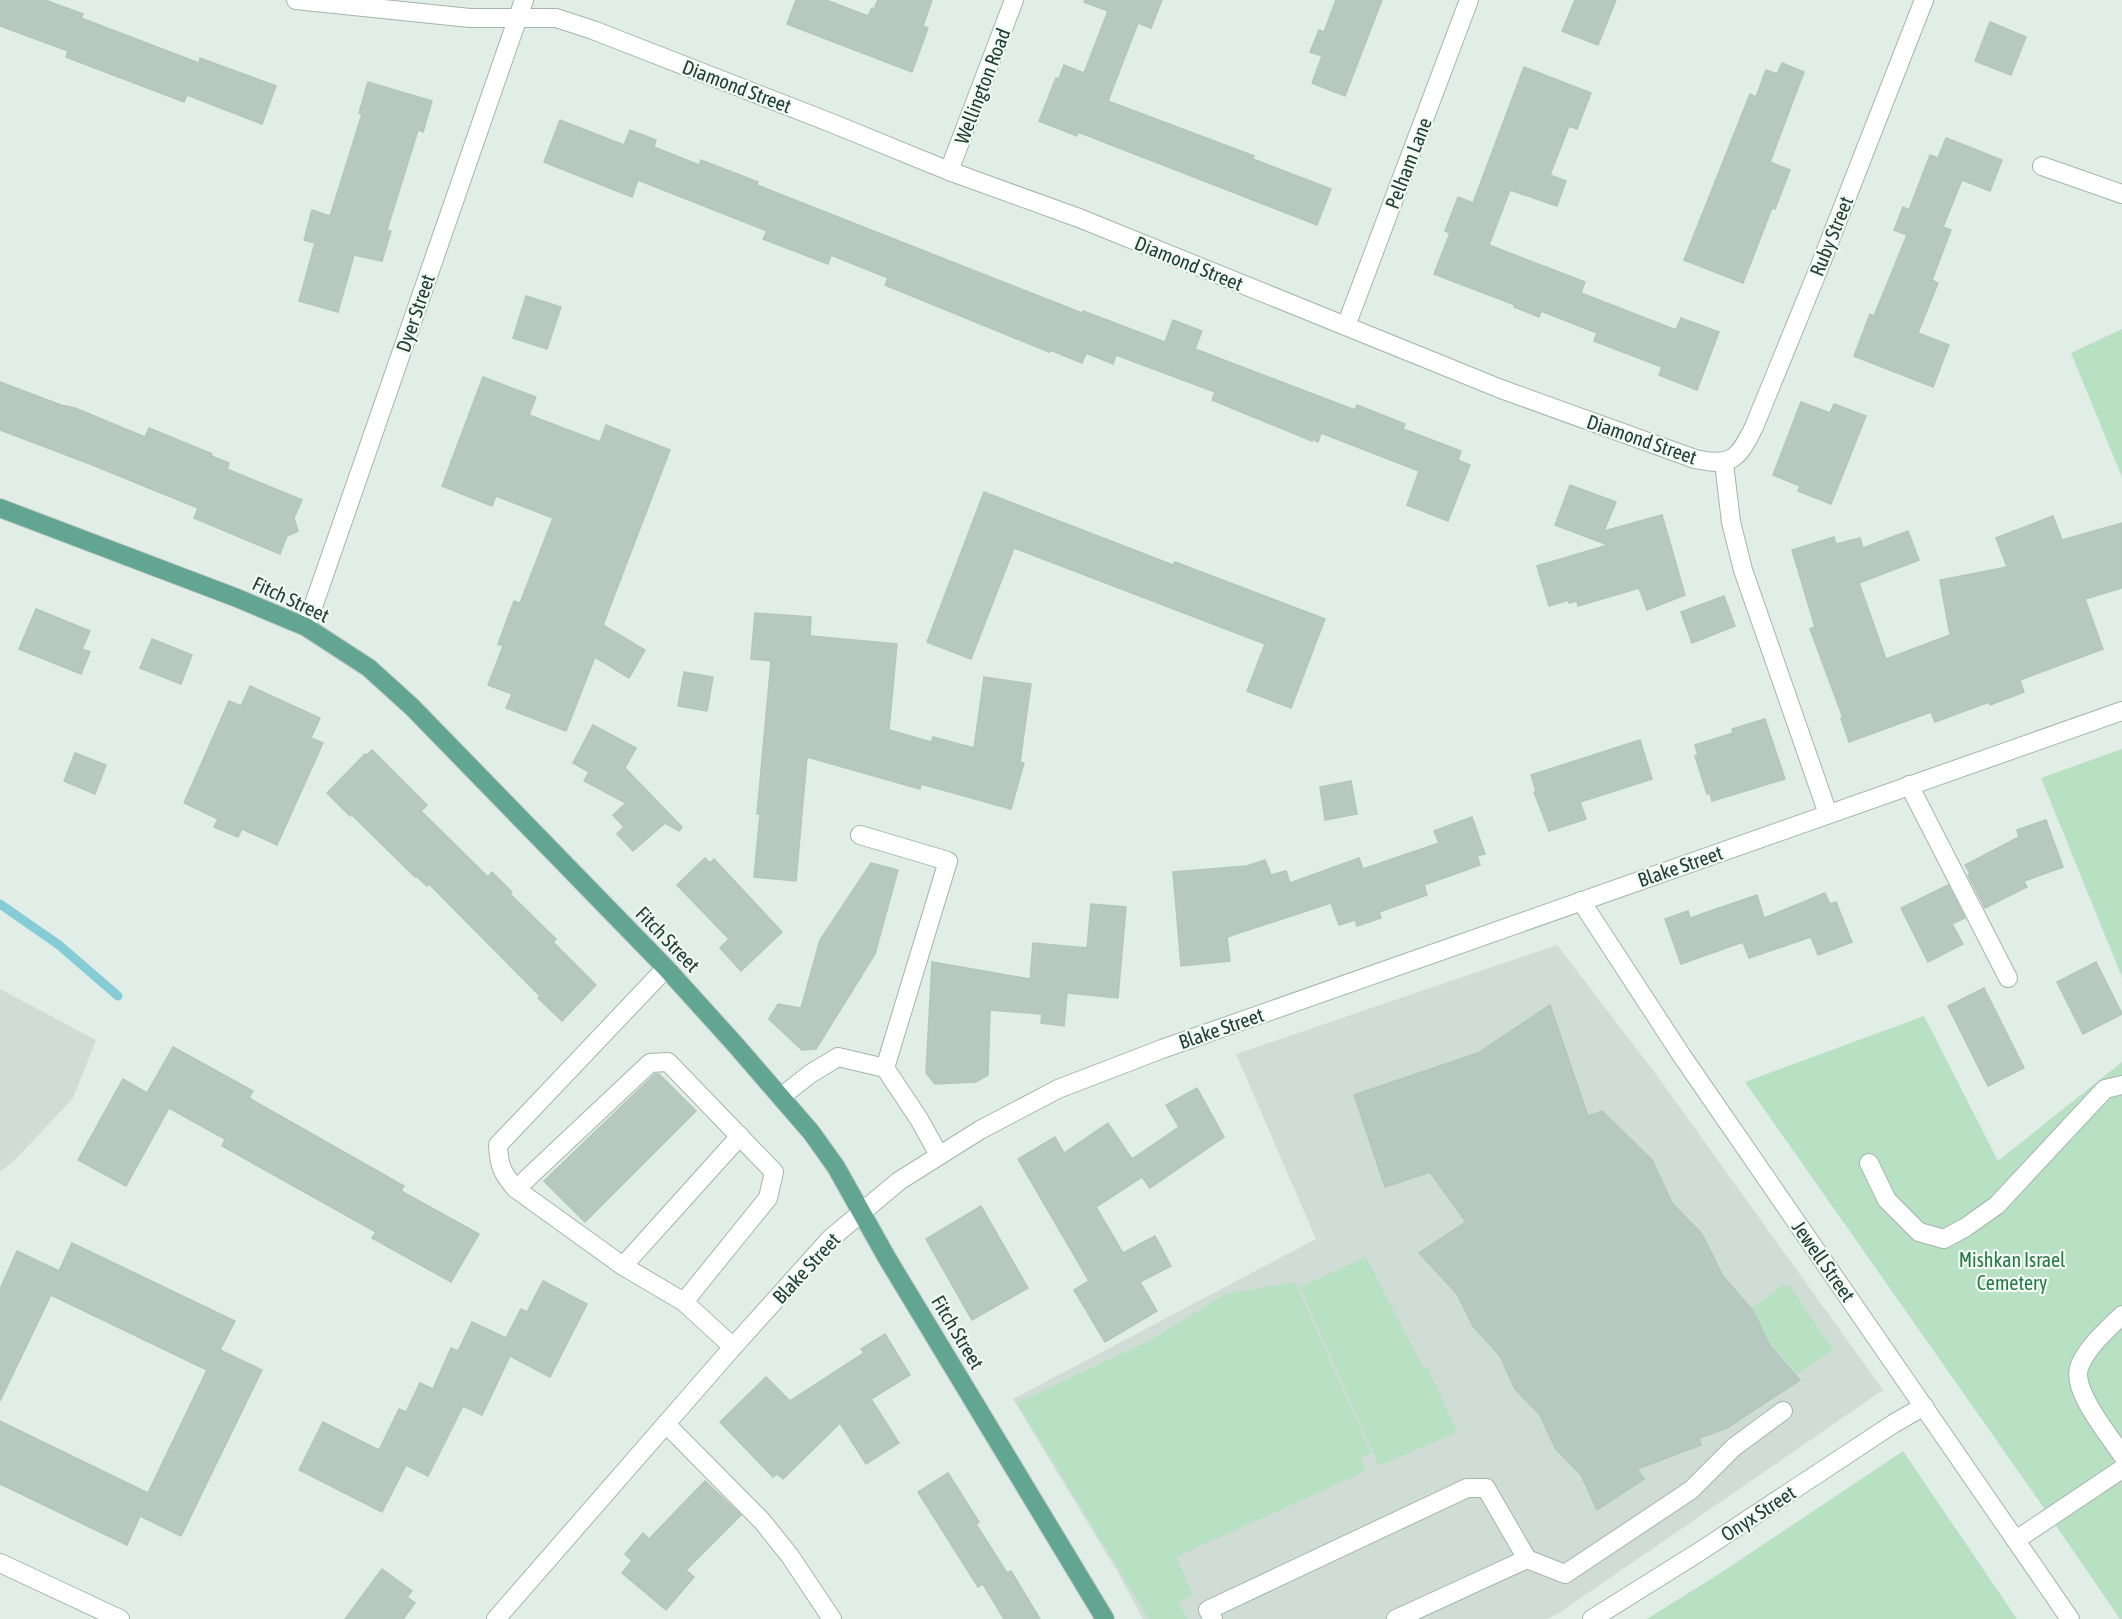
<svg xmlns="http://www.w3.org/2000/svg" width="2122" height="1619" font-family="'Asap Condensed',sans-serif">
	<rect width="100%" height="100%" fill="#e1ede7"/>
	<g fill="#cfddd6">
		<path d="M 1557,945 L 1658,1077 L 1883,1390 L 1559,1613 L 1547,1619 L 1143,1619 L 1120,1576 L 1013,1399 L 1316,1239 L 1236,1054 Z"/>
		<path d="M 0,989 L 96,1040 L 73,1098 L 15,1160 L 0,1172 Z"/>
	</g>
	<g fill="#b8e0c2">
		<path d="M 2122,329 L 2122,477 L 2071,353 Z"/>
		<path d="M 2122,749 L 2122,977 L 2041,778 Z"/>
		<path d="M 1924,1016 L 1998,1161 L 2122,1062 L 2122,1619 L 2120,1619 L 2044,1508 L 1745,1082 Z"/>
		<path d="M 1366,1257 L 1423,1367 L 1427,1366 L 1457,1432 L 1379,1466 L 1300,1287 Z"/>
		<path d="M 1295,1282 L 1371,1453 L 1361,1458 L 1366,1471 L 1176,1557 L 1192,1592 L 1190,1596 L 1178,1604 L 1188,1619 L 1149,1619 L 1017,1403 L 1151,1340 L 1225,1294 Z"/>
		<path d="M 1783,1285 L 1790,1286 L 1833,1350 L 1797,1374 L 1768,1342 L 1751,1309 Z"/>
		<path d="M 1903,1451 L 2017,1619 L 1647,1619 L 1722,1572 Z"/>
	</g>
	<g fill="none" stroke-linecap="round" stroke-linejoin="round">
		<path stroke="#85ccd6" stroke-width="9" d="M 0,904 L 59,945 L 118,996"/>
	</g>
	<g fill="#b6c8c0" stroke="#b3c7be" stroke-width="1.5">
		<path d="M 0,0 L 45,0 L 83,14 L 81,18 L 199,63 L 200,58 L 276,86 L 262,124 L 187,95 L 184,102 L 66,57 L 68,51 L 0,26 Z"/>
		<path d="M 796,0 L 826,0 L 868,16 L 872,8 L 874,9 L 878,0 L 932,0 L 923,26 L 928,28 L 912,72 L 787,24 Z"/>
		<path d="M 1085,0 L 1162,0 L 1151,28 L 1138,23 L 1108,101 L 1254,156 L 1253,159 L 1331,189 L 1317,225 L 1078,132 L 1077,136 L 1039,121 L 1056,78 L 1059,79 L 1064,65 L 1084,73 L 1108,11 L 1084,2 Z"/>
		<path d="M 1336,0 L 1382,0 L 1345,96 L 1312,83 L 1322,56 L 1310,52 L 1319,30 L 1324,32 Z"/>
		<path d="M 1575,0 L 1616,0 L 1598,45 L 1562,31 Z"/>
		<path d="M 1990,22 L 2026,37 L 2011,75 L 1975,61 Z"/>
		<path d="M 1782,63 L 1804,72 L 1770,162 L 1790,170 L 1775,209 L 1772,208 L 1743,283 L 1684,260 L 1750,94 L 1756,97 L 1766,70 L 1777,74 Z"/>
		<path d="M 1524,67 L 1591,93 L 1577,129 L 1569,126 L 1550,175 L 1566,181 L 1557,206 L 1510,190 L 1489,245 L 1585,282 L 1581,293 L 1676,330 L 1681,318 L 1719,332 L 1697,390 L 1659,375 L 1662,367 L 1594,341 L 1597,333 L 1541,311 L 1539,317 L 1514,307 L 1515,305 L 1434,274 L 1450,233 L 1445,231 L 1458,197 L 1473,203 Z"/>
		<path d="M 368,82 L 432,101 L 423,132 L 418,130 L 387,230 L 391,231 L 382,261 L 354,255 L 338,312 L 299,301 L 315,243 L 304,240 L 312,210 L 330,216 L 332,210 L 362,114 L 359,113 Z"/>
		<path d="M 560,120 L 624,145 L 630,130 L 656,140 L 654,147 L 699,165 L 701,160 L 758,182 L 757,185 L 1082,313 L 1083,311 L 1165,342 L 1173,320 L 1202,331 L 1195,349 L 1355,410 L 1357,405 L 1405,424 L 1403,429 L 1461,451 L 1458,460 L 1470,465 L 1448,521 L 1407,505 L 1419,471 L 1321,433 L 1318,442 L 1313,439 L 1312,441 L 1212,400 L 1215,392 L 1116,355 L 1113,364 L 1086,353 L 1082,363 L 1050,350 L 1049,352 L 885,285 L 888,278 L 831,255 L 828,264 L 763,239 L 767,231 L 638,180 L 632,197 L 544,162 Z"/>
		<path d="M 1946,138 L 2002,160 L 1990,191 L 1962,180 L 1943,227 L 1951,230 L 1932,280 L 1938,283 L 1918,333 L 1949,345 L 1933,387 L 1854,356 L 1870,314 L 1874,316 L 1907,235 L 1894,230 L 1903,207 L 1909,210 L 1930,155 L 1938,158 Z"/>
		<path d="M 526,296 L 561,307 L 547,349 L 513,338 Z"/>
		<path d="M 483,377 L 536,397 L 529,415 L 600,442 L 606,425 L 670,450 L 603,625 L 645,650 L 629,678 L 595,657 L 566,731 L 506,708 L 512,694 L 488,685 L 503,646 L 498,644 L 514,601 L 520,603 L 553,518 L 496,496 L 492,506 L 442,486 Z"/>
		<path d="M 0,382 L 61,405 L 75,408 L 145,437 L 149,428 L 212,454 L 211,456 L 229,463 L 227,469 L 302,500 L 294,518 L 298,531 L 287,536 L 280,554 L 194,518 L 198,508 L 90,464 L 0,430 Z"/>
		<path d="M 1801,402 L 1830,413 L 1834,404 L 1866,416 L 1831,504 L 1798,491 L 1800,486 L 1773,475 Z"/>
		<path d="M 1570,485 L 1616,502 L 1604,531 L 1662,515 L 1685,595 L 1647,610 L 1639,588 L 1578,606 L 1577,601 L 1569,603 L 1569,600 L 1549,606 L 1537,566 L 1608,545 L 1555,525 Z"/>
		<path d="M 984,492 L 1173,565 L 1175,562 L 1325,619 L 1291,708 L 1247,691 L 1265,644 L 1014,548 L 971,659 L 927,642 Z"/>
		<path d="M 2053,516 L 2062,540 L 2122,523 L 2122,588 L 2085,599 L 2103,649 L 2020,680 L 2024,692 L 1990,705 L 1989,702 L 1935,722 L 1931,712 L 1849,742 L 1841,718 L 1843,718 L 1810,629 L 1815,627 L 1792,550 L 1834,537 L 1836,544 L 1860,538 L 1863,548 L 1908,531 L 1919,560 L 1859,583 L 1886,659 L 1950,635 L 1940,580 L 2007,567 L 1996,538 Z"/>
		<path d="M 1724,596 L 1735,626 L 1692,643 L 1681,612 Z"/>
		<path d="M 36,609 L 90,631 L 82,649 L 90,652 L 81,674 L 19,649 Z"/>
		<path d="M 755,613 L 811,617 L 810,636 L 897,644 L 889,730 L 931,742 L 933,737 L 974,748 L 984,677 L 1031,684 L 1020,762 L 1024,763 L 1011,809 L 921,784 L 920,789 L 807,757 L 796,881 L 754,877 L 760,814 L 757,814 L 771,661 L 751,659 Z"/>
		<path d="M 152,639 L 192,655 L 181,684 L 140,668 Z"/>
		<path d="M 684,672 L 713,677 L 707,711 L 678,706 Z"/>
		<path d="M 250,686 L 320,718 L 311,738 L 323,743 L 277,845 L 242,829 L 238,837 L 214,827 L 218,819 L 184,803 L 229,701 L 241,706 Z"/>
		<path d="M 1765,719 L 1785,779 L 1712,801 L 1710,793 L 1707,794 L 1695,756 L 1698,756 L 1695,745 L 1733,733 L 1732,729 Z"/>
		<path d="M 593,725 L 636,748 L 625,768 L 682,827 L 679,831 L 665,823 L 633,851 L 617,834 L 624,827 L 613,815 L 626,803 L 584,781 L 589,772 L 573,763 Z"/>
		<path d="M 1640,740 L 1652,779 L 1580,802 L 1586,819 L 1549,831 L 1534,792 L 1536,791 L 1531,775 Z"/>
		<path d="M 372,750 L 427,805 L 421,811 L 488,877 L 492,872 L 512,892 L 510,894 L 556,939 L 553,942 L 596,985 L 562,1021 L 538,998 L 540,996 L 429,884 L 427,886 L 416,876 L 415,877 L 351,814 L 350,816 L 327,793 L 365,754 L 367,755 Z"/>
		<path d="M 75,753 L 106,765 L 95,794 L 64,781 Z"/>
		<path d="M 1351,781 L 1357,814 L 1325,820 L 1320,787 Z"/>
		<path d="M 1472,817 L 1485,854 L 1477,856 L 1480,865 L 1424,885 L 1427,895 L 1379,912 L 1381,918 L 1357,926 L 1355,920 L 1339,925 L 1331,903 L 1227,937 L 1230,961 L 1181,966 L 1173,872 L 1247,866 L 1265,860 L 1271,875 L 1286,871 L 1290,883 L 1359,858 L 1363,869 L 1439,843 L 1434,831 Z"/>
		<path d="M 2046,820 L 2063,867 L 2024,881 L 2027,887 L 1985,908 L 1968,875 L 1970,874 L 1965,865 L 2019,837 L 2017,830 Z"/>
		<path d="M 705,858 L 710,863 L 714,859 L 782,932 L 741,971 L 720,948 L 729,939 L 677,885 Z"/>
		<path d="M 871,863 L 898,870 L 875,954 L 816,1049 L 802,1050 L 769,1019 L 778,1004 L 801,1008 L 820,940 Z"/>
		<path d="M 1948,885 L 1965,918 L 1952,924 L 1963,944 L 1928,962 L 1901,908 Z"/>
		<path d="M 1825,893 L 1830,904 L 1836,902 L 1852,942 L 1818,955 L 1811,937 L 1749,958 L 1743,942 L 1681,964 L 1665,919 L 1688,911 L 1690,918 L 1757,895 L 1764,918 Z"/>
		<path d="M 1091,904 L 1126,907 L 1118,998 L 1067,993 L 1064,1026 L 1041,1023 L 1042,1014 L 990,1010 L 988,1075 L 976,1082 L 935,1084 L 926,1073 L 932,962 L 1030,979 L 1033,943 L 1087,948 Z"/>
		<path d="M 2096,962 L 2122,1014 L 2083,1034 L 2057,982 Z"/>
		<path d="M 1984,988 L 2024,1068 L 1988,1086 L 1948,1006 Z"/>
		<path d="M 1550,1005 L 1588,1116 L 1602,1111 L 1652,1160 L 1672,1203 L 1702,1234 L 1723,1276 L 1753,1311 L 1770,1346 L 1800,1380 L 1727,1428 L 1699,1438 L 1701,1445 L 1637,1469 L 1644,1479 L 1597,1510 L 1581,1475 L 1555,1448 L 1540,1415 L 1515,1389 L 1500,1356 L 1473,1326 L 1457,1294 L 1419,1253 L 1466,1222 L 1430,1172 L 1385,1187 L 1354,1095 L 1478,1053 Z"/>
		<path d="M 173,1047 L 253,1091 L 249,1098 L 404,1186 L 401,1191 L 479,1234 L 451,1282 L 372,1238 L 376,1232 L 222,1146 L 225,1139 L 169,1108 L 126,1186 L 78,1160 L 123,1079 L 147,1093 Z"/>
		<path d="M 655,1074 L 659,1074 L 696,1111 L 585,1222 L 544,1181 Z"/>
		<path d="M 1197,1088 L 1224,1137 L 1150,1188 L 1142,1177 L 1096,1207 L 1123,1253 L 1155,1236 L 1171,1266 L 1140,1282 L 1157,1311 L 1105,1342 L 1074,1290 L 1089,1281 L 1018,1159 L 1055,1137 L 1064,1153 L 1108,1123 L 1132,1159 L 1179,1127 L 1166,1105 Z"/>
		<path d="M 981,1206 L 1028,1288 L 972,1320 L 926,1239 Z"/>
		<path d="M 72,1243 L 235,1321 L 220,1350 L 262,1370 L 181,1536 L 140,1516 L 127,1545 L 0,1484 L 0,1421 L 148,1493 L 207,1370 L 51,1295 L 0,1401 L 0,1289 L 17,1251 L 59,1271 Z"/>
		<path d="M 543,1281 L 587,1304 L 550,1377 L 510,1356 L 482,1415 L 463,1406 L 428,1476 L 406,1465 L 382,1512 L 299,1470 L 323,1422 L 379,1450 L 399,1409 L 406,1412 L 420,1383 L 433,1389 L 451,1348 L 458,1351 L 472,1322 L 506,1338 L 521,1309 L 527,1312 Z"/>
		<path d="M 885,1334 L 910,1375 L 871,1399 L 899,1443 L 866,1464 L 840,1423 L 783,1479 L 777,1474 L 773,1477 L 720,1422 L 766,1377 L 790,1401 L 864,1353 L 861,1349 Z"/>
		<path d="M 948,1473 L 979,1522 L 976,1524 L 1007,1573 L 1011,1571 L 1040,1619 L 1004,1619 L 983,1584 L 978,1587 L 918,1492 Z"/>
		<path d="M 705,1481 L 741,1515 L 686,1570 L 694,1577 L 666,1610 L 622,1573 L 632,1561 L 625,1554 L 643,1533 L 649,1539 Z"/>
		<path d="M 382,1569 L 412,1591 L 407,1597 L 415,1603 L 403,1619 L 345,1619 Z"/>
	</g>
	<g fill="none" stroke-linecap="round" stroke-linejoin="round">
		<defs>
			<g id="minor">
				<path d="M 296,0 L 470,18 L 556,18 L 593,30 L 834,124 L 949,171 L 1079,218 L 1501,389 L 1695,459 C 1732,467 1738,459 1754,427 L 1821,263 L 1924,0"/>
				<path d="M 2042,166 L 2122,194"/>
				<path d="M 949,171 L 1014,0"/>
				<path d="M 1346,326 L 1469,0"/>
				<path d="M 1724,463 L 1731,522 L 1743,570 L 1828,814"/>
				<path d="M 306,627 L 524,0"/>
				<path d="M 1909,785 L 2008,978"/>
				<path d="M 1581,901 L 1682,1056 L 2070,1619"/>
				<path d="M 885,1068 L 919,1119 L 939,1155"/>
				<path d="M 781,1097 L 810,1074 L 838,1057 L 885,1068 L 948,861 L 860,835"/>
				<path d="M 1869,1163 L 1887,1200 L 1919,1232 L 1944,1239 L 1966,1227 L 1997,1205 L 2105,1089 L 2122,1085"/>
				<path d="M 516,1189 L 650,1063 L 668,1062 L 774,1172 L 768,1198 L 684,1302"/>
				<path d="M 623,1266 L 516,1189 C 502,1173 499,1166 498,1145 L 666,968"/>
				<path d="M 2122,1315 C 2107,1330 2089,1345 2080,1365 C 2069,1388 2109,1435 2122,1455"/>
				<path d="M 733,1347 L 684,1302 L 623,1266 L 740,1136"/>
				<path d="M 666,1424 L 762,1521 L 790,1556 L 832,1619"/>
				<path d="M 2016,1540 L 2122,1469"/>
				<path d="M 1527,1559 L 1565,1574 L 1691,1490 L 1734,1447 L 1783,1411"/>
				<path d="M 0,1563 L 120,1619"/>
				<path d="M 496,1619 L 733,1347 L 830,1239 L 899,1181 L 980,1130 L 1058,1089 L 1162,1049 L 2122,711"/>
				<path d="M 1213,1619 L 1208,1610 L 1467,1488 L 1486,1488 L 1527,1559 L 1396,1619"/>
				<path d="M 1592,1619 L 1699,1552 L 1893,1424 L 1924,1406"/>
			</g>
			<path id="major" d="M 0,508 L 237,598 L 306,627 L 369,668 L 412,707 L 666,968 L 733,1042 L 811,1132 L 836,1167 L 887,1258 L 1105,1619"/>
		</defs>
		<use href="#minor" stroke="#a3b5ae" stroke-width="20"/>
		<use href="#major" stroke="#c1c9c7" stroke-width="20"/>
		<use href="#minor" stroke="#fff" stroke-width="18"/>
		<use href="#major" stroke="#62a692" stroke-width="18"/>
	</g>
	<g text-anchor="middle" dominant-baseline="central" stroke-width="4.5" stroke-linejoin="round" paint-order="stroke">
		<g font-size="20" fill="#203f36" stroke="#f2f9f5">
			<text transform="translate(737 86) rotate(21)">Diamond Street</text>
			<text transform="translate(982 86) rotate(-69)">Wellington Road</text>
			<text transform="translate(1408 163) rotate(-69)">Pelham Lane</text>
			<text transform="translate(1831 236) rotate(-68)">Ruby Street</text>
			<text transform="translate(1189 263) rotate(22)">Diamond Street</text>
			<text transform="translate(415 313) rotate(-71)">Dyer Street</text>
			<text transform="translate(1642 439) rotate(19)">Diamond Street</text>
			<text transform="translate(291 599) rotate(25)">Fitch Street</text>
			<text transform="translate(1680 866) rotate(-19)">Blake Street</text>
			<text transform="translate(668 939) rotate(46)">Fitch Street</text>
			<text transform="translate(1221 1028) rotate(-19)">Blake Street</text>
			<text transform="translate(1824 1261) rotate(55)">Jewell Street</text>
			<text transform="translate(806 1268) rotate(-47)">Blake Street</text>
			<text transform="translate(958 1332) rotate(59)">Fitch Street</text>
			<text transform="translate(1758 1513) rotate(-33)">Onyx Street</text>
		</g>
		<g font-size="20" fill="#277944" stroke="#f2f9f5">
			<text x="2012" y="1259">Mishkan Israel<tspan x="2012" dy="23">Cemetery</tspan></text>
		</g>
	</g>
</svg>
